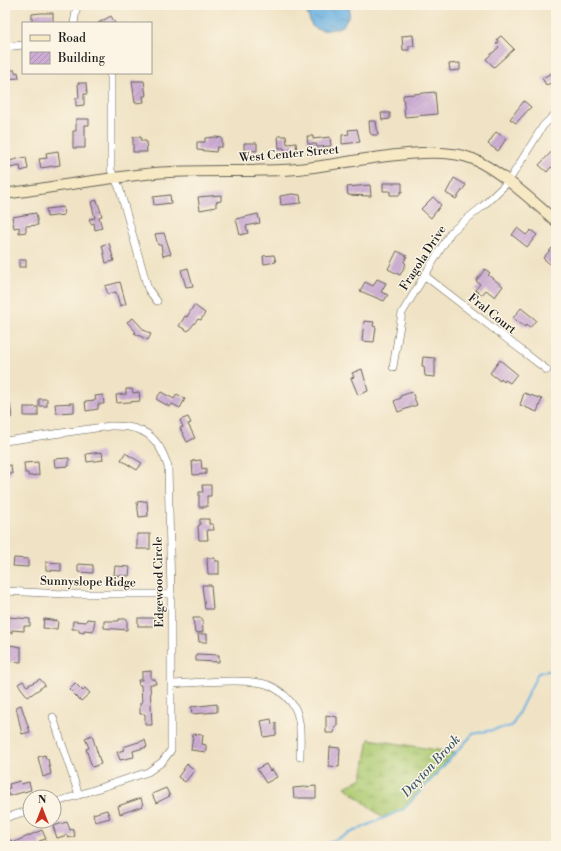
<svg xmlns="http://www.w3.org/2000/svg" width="561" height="851" font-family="'Libre Bodoni',serif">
	<defs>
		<pattern id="wetland-marsh" width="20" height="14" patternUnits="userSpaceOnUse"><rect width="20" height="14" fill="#acca71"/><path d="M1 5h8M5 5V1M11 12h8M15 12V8" fill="none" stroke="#93ad61"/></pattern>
		<pattern id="water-ripples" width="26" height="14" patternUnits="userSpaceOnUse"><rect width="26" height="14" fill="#6ab1e1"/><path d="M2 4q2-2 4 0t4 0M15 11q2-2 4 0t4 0" fill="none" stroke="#568fb6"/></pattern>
		<pattern id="building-hatch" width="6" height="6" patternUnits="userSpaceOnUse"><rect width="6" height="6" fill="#ccacd4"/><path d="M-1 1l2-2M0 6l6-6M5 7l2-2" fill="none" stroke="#af93b5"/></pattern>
	</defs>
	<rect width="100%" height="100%" fill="#fcf5e5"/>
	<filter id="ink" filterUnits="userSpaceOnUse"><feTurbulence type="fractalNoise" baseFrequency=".025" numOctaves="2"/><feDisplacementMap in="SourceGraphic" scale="8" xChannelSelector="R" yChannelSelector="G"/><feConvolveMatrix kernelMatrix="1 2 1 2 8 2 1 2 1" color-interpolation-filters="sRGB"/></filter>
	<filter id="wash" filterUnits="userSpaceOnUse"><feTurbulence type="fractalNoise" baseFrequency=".012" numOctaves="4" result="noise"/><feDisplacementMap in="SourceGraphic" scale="16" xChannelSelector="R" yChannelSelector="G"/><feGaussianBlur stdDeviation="0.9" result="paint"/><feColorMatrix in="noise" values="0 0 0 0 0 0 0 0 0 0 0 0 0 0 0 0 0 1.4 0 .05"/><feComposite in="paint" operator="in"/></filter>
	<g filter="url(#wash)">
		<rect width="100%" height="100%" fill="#f0e3c5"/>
		<path fill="url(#wetland-marsh)" stroke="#647346" d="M 369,739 L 456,753 L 404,809 L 383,818 L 345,787 L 362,778 Z"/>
		<path fill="url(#water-ripples)" stroke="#43667e" d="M 304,5 L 350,5 L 349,16 L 343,26 C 334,30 320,33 312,26 Z"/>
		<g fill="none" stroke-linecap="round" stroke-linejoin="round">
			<path stroke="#6ab1e1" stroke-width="2" d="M 321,846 L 404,809 L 473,734 L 512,726 L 538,673 L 553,670 L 554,650 L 556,648"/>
		</g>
		<g id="blocks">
			<g fill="url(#building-hatch)">
				<path d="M 41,13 L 53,13 L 53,23 L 32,23 L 32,14 Z"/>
				<path d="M 111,16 L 115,23 L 98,23 Z"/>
				<path d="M 413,35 L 414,46 L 409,46 L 409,50 L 403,50 L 402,36 Z"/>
				<path d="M 501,36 L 514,49 L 494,67 L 486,59 L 499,47 L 496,44 L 499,42 L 497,39 Z"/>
				<path d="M 460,63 L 460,70 L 450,71 L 449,64 Z"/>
				<path d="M 5,70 L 15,70 L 15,73 L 18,72 L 19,78 L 5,79 Z"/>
				<path d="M 556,71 L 556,81 L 546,85 L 542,78 Z"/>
				<path d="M 132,81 L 144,81 L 146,96 L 143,96 L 144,102 L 135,103 Z"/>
				<path d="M 78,83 L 86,83 L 87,94 L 84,94 L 84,105 L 76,106 L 76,98 L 79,98 Z"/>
				<path d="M 435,92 L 437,114 L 405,117 L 403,95 Z"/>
				<path d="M 524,101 L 531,107 L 516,123 L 510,119 Z"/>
				<path d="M 381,113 L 390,113 L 390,119 L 382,120 Z"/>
				<path d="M 76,119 L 89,119 L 89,125 L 85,125 L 85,148 L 73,148 L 73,131 L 76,131 Z"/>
				<path d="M 369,121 L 376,121 L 378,135 L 372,135 L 370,133 Z"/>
				<path d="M 357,129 L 360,142 L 342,144 L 342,135 L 349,134 L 348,130 Z"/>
				<path d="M 496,132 L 506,139 L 498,151 L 488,144 Z"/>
				<path d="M 278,136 L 286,136 L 287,144 L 296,143 L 297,152 L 285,153 L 284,148 L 279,148 Z"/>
				<path d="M 307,136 L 313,136 L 313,139 L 330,137 L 331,146 L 317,147 L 316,144 L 308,144 Z"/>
				<path d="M 133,137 L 141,137 L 141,141 L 146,141 L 147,152 L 133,152 Z"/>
				<path d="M 216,137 L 222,138 L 222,147 L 217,147 L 216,152 L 197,150 L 197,142 L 205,142 L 205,138 Z"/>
				<path d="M 244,143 L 257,143 L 257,151 L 244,150 Z"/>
				<path d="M 556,147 L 556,170 L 551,167 L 547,172 L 539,165 Z"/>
				<path d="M 58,151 L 60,165 L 41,168 L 39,159 L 47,158 L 46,153 Z"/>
				<path d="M 26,157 L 28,169 L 21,171 L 20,166 L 10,168 L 9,161 Z"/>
				<path d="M 454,178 L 466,185 L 456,199 L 446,193 Z"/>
				<path d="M 383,183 L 402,183 L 402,192 L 400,192 L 400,195 L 390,195 L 390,191 L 383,191 Z"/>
				<path d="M 370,185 L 371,196 L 348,195 L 347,187 Z"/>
				<path d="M 292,194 L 300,195 L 301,203 L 281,205 L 280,196 Z"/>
				<path d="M 170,195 L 171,203 L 154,205 L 153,197 Z"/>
				<path d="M 221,195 L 221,201 L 216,202 L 216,207 L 200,210 L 198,197 Z"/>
				<path d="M 433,197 L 441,205 L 431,218 L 421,209 Z"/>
				<path d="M 97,200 L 102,216 L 99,217 L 102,228 L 95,230 L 94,223 L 91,224 L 89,219 L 95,218 L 91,202 Z"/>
				<path d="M 63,207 L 64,215 L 47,217 L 46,209 Z"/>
				<path d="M 36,213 L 38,225 L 26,226 L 26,232 L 19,233 L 19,227 L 14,228 L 12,217 Z"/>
				<path d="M 258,214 L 260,223 L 246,226 L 248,233 L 240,235 L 236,219 Z"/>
				<path d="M 517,228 L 526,235 L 531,230 L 537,235 L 527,247 L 512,235 Z"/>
				<path d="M 164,233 L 171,254 L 163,256 L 161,245 L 158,245 L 155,234 Z"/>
				<path d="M 109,243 L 114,261 L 106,263 L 102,245 Z"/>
				<path d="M 552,248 L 556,252 L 556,261 L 552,266 L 543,258 Z"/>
				<path d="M 397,251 L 407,256 L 404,262 L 406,264 L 400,275 L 388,269 Z"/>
				<path d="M 274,255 L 276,262 L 264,264 L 263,256 Z"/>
				<rect x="19" y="260" width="7" height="7"/>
				<path d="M 188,268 L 193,286 L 186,287 L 181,270 Z"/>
				<path d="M 485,269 L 490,273 L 488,275 L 503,286 L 495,297 L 486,290 L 482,295 L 475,290 L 480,284 L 476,281 Z"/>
				<path d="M 377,279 L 386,283 L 381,292 L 388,295 L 384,301 L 360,291 L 365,282 L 373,286 Z"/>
				<path d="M 120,282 L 126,304 L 120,306 L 116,292 L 108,294 L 105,286 Z"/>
				<path d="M 194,305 L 205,313 L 201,320 L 198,319 L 188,331 L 179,326 L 185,316 L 187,317 Z"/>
				<path d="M 521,308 L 536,320 L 530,328 L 526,325 L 525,327 L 513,318 Z"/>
				<path d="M 133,318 L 144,330 L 151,334 L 148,340 L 134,333 L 136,332 L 127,322 Z"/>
				<path d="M 364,321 L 374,322 L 373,326 L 376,327 L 374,342 L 362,341 Z"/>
				<path d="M 423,357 L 435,358 L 435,377 L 425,376 L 424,366 L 422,366 Z"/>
				<path d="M 500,360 L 517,374 L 510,383 L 505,380 L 504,382 L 501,379 L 500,381 L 490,373 Z"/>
				<path d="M 362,369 L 368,391 L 358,395 L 351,378 L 354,377 L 352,373 Z"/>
				<path d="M 126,389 L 132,389 L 133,393 L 139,392 L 140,401 L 117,403 L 116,395 L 126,394 Z"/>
				<path d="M 161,392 L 174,399 L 177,394 L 185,399 L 180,408 L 172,404 L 170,407 L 156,399 Z"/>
				<path d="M 412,392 L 417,405 L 398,412 L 394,401 L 401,398 L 400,396 Z"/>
				<path d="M 524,393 L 542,399 L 537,412 L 520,405 Z"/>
				<path d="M 103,395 L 104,404 L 98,404 L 98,409 L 86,411 L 85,401 L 96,400 L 95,396 Z"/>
				<rect x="39" y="399" width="8" height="7"/>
				<path d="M 74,403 L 74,412 L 56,413 L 55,404 Z"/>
				<path d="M 10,404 L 12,417 L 5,418 L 5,405 Z"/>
				<rect x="24" y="407" width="14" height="9"/>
				<path d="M 188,417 L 191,423 L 188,424 L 195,438 L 187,442 L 180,428 L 183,427 L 180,420 Z"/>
				<path d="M 102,452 L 103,460 L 87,462 L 86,454 Z"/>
				<path d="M 125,453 L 142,463 L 137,470 L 121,460 Z"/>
				<path d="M 69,458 L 69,466 L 55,467 L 54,459 Z"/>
				<path d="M 201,460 L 202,469 L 206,468 L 206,474 L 193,475 L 192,461 Z"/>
				<path d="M 38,462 L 39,475 L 28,476 L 28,473 L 25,473 L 24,463 Z"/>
				<path d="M 11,465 L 12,474 L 5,475 L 5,466 Z"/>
				<path d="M 202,485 L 211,485 L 211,496 L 207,496 L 207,507 L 199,507 L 199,492 L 203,492 Z"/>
				<path d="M 147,501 L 148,516 L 139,517 L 137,502 Z"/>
				<path d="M 200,519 L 209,519 L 209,524 L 213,524 L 214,530 L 207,530 L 208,540 L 199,540 L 198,526 L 200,525 Z"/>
				<rect x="137" y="534" width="13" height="15"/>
				<path d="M 14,558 L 28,559 L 28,567 L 13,566 Z"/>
				<path d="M 207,558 L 215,558 L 215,561 L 219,561 L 219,574 L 208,574 Z"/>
				<path d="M 46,562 L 61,563 L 61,571 L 46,570 Z"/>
				<path d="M 78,564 L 93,565 L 93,573 L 78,572 Z"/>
				<path d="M 115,566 L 130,567 L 129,576 L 114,575 Z"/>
				<path d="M 202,585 L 211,585 L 213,609 L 205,609 Z"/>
				<path d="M 8,617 L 30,619 L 30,626 L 24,626 L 24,631 L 12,630 L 12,633 L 7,632 Z"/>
				<rect x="138" y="618" width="16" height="8"/>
				<path d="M 193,618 L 202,618 L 203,632 L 195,633 Z"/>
				<path d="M 44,619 L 58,621 L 57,629 L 43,628 Z"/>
				<path d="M 87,619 L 95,620 L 93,631 L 84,630 L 84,633 L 79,632 L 79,629 L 72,629 L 73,621 L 86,622 Z"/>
				<path d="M 119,619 L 127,619 L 127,630 L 104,628 L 104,621 L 119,621 Z"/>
				<path d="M 198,634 L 207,634 L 207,642 L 199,642 Z"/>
				<path d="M 10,645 L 21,647 L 21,662 L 6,661 L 6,646 Z"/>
				<path d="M 196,654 L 219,655 L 219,662 L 196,661 Z"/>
				<path d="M 151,671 L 151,679 L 155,679 L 156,684 L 150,684 L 152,725 L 145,725 L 145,714 L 140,714 L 140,703 L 142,703 L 141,685 L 139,685 L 138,680 L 142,680 L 142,672 Z"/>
				<path d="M 40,679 L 45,685 L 28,697 L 18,684 L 23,681 L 27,686 Z"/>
				<path d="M 75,683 L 83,691 L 85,688 L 90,693 L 81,701 L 69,689 Z"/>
				<path d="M 217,704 L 217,712 L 192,714 L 191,707 Z"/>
				<path d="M 21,705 L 30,732 L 22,734 L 16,707 Z"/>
				<path d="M 326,715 L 337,717 L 337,727 L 335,727 L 334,733 L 326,733 Z"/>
				<path d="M 271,719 L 272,724 L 276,723 L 276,735 L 264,737 L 261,721 Z"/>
				<path d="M 193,734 L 203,735 L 202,744 L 206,745 L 206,752 L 191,750 Z"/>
				<path d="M 92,735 L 101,764 L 92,767 L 86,749 L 89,748 L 85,738 Z"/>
				<path d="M 145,740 L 147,747 L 133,751 L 134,757 L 120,760 L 117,752 L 124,750 L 123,747 Z"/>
				<path d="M 330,747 L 340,748 L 339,767 L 329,766 Z"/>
				<path d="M 45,755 L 46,759 L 48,759 L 51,774 L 43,777 L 38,757 Z"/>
				<path d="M 187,764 L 195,770 L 185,782 L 178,777 Z"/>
				<path d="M 266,764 L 270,771 L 272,769 L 277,777 L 266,783 L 257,769 Z"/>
				<path d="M 20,781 L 21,784 L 29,782 L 31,790 L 9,796 L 6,789 L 10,788 L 9,784 Z"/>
				<path d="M 316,786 L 316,798 L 294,798 L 293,788 Z"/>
				<path d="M 166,788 L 170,796 L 156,803 L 152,794 Z"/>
				<path d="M 141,798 L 143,806 L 120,814 L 118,806 Z"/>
				<path d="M 107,810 L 110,818 L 95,822 L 93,814 Z"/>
				<path d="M 67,822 L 70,830 L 73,829 L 75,836 L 68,838 L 67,835 L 57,838 L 53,826 Z"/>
				<path d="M 42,830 L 46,839 L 39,841 L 40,845 L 5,846 L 5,842 L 11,840 L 12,843 Z"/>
			</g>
		</g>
	</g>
	<g filter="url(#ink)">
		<use href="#blocks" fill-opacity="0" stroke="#666257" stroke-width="1"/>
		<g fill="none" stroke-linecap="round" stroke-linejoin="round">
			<defs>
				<g id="street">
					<path d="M 74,23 L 77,5"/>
					<path d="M 5,47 L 23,45"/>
					<path d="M 109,73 L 111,76 L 111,170 L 119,187 L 148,289 L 157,301"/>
					<path d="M 424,275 L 547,370"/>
					<path d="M 393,367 L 402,313 L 451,232 L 483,206 L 508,182 L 543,126 L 556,113"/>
					<path d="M 5,441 L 110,426 C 143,425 158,435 168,467 L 171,594 L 171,750 L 162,762 L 148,772 L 54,803"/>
					<path d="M 5,591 L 65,594 L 171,594"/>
					<path d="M 172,684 C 194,683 255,676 273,687 C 282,692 290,700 295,708 C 302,723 300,742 300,757"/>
					<path d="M 53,717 L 79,795"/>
					<path d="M 5,818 L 30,810"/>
				</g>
				<path id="secondary" d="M 5,194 C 55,187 105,178 155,173 C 202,169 249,173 297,169 C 342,165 433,142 473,159 C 501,171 533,202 556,221"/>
			</defs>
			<use href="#street" stroke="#666257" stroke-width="8"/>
			<use href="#secondary" stroke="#666257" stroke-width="12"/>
			<use href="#street" stroke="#fff" stroke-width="7"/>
			<use href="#secondary" stroke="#f6e9c3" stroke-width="10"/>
		</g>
	</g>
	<g text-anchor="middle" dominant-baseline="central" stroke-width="3" stroke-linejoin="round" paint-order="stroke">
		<g font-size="12" fill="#1c1c1c" stroke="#fcf5e5">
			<text transform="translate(289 154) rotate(-5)">West Center Street</text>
			<text transform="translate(423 258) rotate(-57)">Fragola Drive</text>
			<text transform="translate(492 314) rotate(38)">Fral Court</text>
			<text transform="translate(88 582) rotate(1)">Sunnyslope Ridge</text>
			<text transform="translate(159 582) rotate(-91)">Edgewood Circle</text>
		</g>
		<g font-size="13" font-style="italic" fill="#3b586b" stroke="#fcf5e5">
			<text transform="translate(431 766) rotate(-47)">Dayton Brook</text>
		</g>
	</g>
	<rect width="561" height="851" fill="none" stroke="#fcf5e5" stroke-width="20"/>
	<rect x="22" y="22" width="130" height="52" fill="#fcf5e5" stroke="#a29e95"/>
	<rect x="30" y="35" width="20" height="6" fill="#f6e9c3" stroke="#a29e95"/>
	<text x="58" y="42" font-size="12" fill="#1c1c1c">Road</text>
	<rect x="30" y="52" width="20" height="12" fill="url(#building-hatch)" stroke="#a29e95"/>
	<text x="58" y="62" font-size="12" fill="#1c1c1c">Building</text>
	<g transform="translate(42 809)"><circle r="19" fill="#fcf5e5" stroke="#a29e95"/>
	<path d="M0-3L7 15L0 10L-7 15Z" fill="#c8321e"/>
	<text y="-6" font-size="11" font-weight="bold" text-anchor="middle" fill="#1c1c1c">N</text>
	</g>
</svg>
